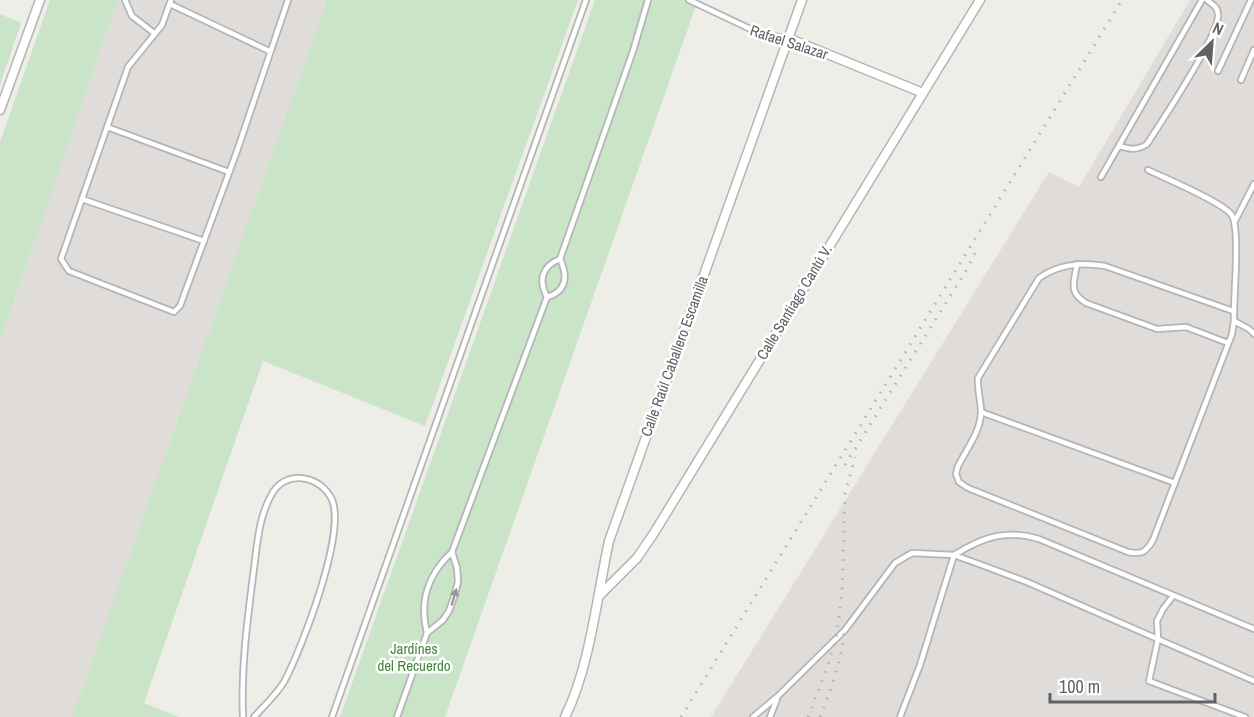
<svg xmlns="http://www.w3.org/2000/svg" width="1254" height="717" font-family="'Archivo Narrow',sans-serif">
	<rect width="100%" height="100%" fill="#efede8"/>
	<g fill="#dfdcda">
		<path d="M 118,0 L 327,0 L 72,717 L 0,717 L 0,342 Z"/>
		<path d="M 1190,0 L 1254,0 L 1254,717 L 711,717 L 1049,172 L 1079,187 Z"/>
	</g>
	<g fill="#cae4c8">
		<path d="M 50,0 L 118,0 L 0,342 L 0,142 Z"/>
		<path d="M 327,0 L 578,0 L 425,426 L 263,361 L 144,703 L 179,717 L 72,717 Z"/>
		<path d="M 595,0 L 698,0 L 445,717 L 340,717 Z"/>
		<path d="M 0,14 L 21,23 L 0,85 Z"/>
	</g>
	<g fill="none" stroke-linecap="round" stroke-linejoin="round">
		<defs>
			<g id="lane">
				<path d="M 125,0 L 132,16 L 154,33"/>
				<path d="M 171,0 L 162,25 L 128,67 L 61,259 L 69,271 L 174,312 L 180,306 L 237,151 L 288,0"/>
				<path d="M 689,0 L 763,35 L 788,38"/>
				<path d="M 170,4 L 269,51"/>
				<path d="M 1218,71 L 1251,0"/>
				<path d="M 1241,80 L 1254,50"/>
				<path d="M 107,127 L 229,172"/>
				<path d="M 1119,146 C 1130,149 1137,151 1147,144 C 1160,124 1221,32 1218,14 C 1218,7 1212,4 1207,0"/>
				<path d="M 1148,170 C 1167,179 1220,201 1231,214 C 1241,226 1233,301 1234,321 L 1232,334 L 1153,540 C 1146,552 1142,555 1128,552 L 968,488 L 959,482 L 956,474 L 958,466 C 966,450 981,431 981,412 C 981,400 977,390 978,378 L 1039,278 C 1059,264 1082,262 1105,266 L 1233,311"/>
				<path d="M 1101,177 L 1202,0"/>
				<path d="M 82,199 L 204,241"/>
				<path d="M 1235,221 L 1254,184"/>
				<path d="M 1077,264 C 1074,282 1068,292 1086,303 L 1157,329 L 1186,327 L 1228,343"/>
				<path d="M 547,297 C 567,291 568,276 560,259 L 633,51 L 648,0"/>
				<path d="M 1234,321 L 1249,329 L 1254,334"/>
				<path d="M 981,412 L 1175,483"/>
				<path d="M 1173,596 L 1163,609 L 1157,621 L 1158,639 L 1149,681 L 1245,717"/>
				<path d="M 427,633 C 419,602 428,574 452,552 L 547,297 C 538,280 542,266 560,259"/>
				<path d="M 243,717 C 241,669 247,623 253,576 C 257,548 258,516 273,492 C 279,483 289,477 300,478 C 313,479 323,485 330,496 C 350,526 301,650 284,682 C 276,695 264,706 254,717"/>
				<path d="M 332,717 L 586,0"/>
				<path d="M 397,717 L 427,633 L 443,620 L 449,611 L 454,597 L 458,582 L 457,568 L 452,552"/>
				<path d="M 753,717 L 778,696 L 845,630 L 895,563 L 912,553 L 954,555 L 979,564 L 1027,582 L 1254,681"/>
				<path d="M 770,717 L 777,699"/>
				<path d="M 900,717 L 920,665 L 954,555 C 983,537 1006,529 1039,539 L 1254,629"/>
			</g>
			<g id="street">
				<path d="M 788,38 L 923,93"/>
				<path d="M 0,110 L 40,0"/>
				<path d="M 599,596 L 637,558 L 654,533 L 980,0"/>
				<path d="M 565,717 C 590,667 597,596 609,541 L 802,0"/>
			</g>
		</defs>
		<use href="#lane" stroke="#b3b5b8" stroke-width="8"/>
		<use href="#street" stroke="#b3b5b8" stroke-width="11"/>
		<use href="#lane" stroke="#fff" stroke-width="4.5"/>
		<use href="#street" stroke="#fff" stroke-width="8"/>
		<g stroke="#b3b4b4" stroke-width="3" stroke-dasharray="1.5 8" stroke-linecap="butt">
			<path d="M 845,465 L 967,269 L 975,253"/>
			<path d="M 681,717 L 1122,0"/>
			<path d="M 808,717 L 827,668 L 836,639 L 842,592 L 845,494 L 855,457"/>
			<path d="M 820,717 C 831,689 842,662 844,631"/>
		</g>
	</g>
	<defs><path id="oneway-solid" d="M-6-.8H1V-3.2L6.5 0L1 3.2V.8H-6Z" transform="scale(1.5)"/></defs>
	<use fill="#979a9c" href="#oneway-solid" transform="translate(454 597) rotate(-74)"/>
	<g text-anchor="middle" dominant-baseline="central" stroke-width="5" stroke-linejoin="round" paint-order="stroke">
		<g font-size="15" fill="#5f6366" stroke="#fff">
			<text transform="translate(789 42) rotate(18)">Rafael Salazar</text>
			<text transform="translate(794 302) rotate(-59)">Calle Santiago Cantú V.</text>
			<text transform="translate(674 356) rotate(-70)">Calle Raúl Caballero Escamilla</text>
		</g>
		<g font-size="15" fill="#448441" stroke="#fff">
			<text x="414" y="648">Jardínes<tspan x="414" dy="17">del Recuerdo</tspan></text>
		</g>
	</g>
	<g transform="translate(1212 42) rotate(25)" stroke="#ffffff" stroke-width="4.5" paint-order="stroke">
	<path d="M0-4.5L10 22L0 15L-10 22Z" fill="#5f6366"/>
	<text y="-9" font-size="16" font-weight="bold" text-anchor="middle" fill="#5f6366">N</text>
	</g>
	<path d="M1050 693v9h165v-9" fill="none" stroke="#5f6366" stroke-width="3"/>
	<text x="1059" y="693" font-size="18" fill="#5f6366" stroke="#ffffff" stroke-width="4.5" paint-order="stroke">100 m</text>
</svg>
